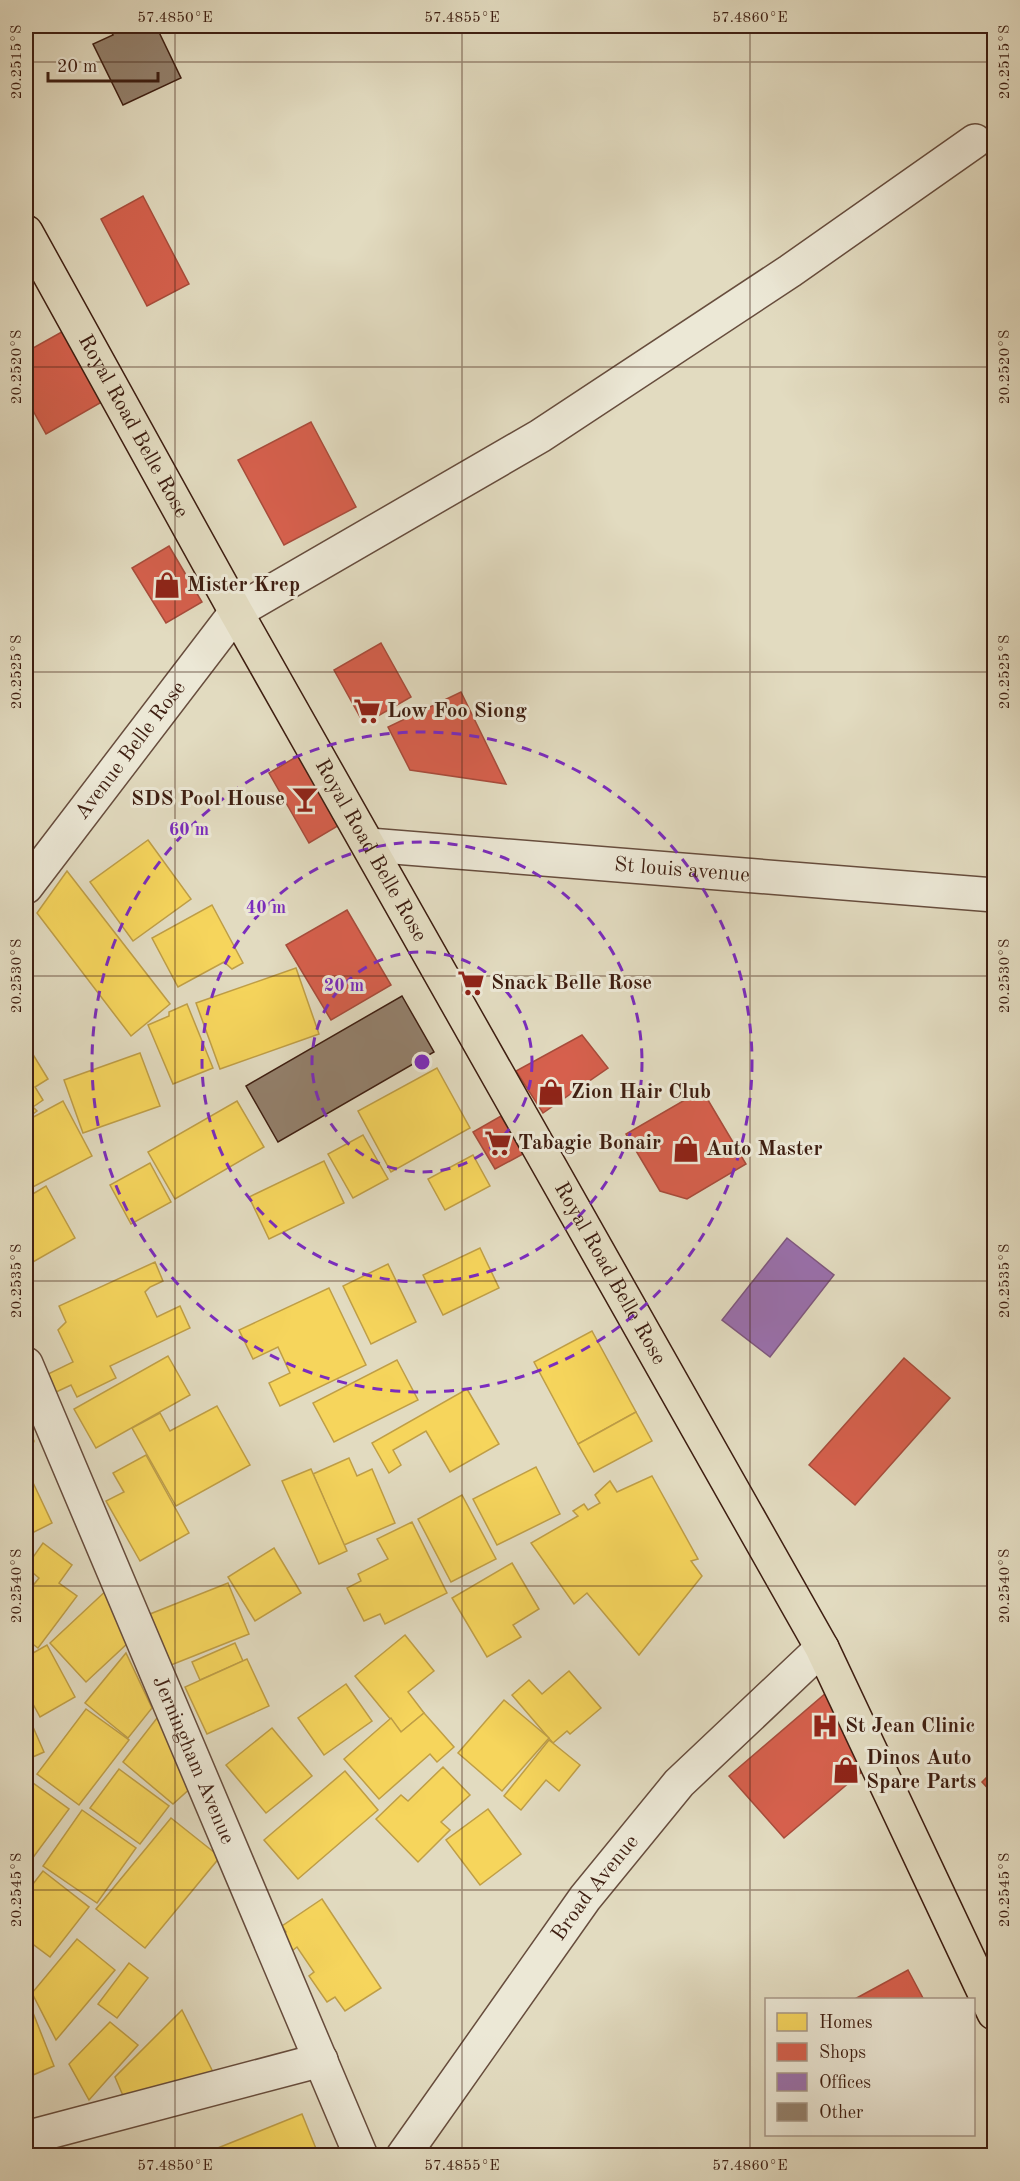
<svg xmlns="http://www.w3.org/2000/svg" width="1020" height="2181" font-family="'Old Standard TT',serif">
	<rect width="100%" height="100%" fill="#e2dbc0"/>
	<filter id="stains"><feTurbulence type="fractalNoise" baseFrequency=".00333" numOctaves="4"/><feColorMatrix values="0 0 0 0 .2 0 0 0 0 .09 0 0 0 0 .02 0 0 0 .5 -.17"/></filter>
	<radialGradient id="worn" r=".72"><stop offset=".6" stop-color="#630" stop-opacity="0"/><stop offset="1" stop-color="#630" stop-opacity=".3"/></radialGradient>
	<g fill="#f6d55c" stroke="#bf9e46" stroke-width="1.5">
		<path d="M 148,840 L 191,899 L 133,941 L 90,882 Z"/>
		<path d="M 67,871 L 170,1004 L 131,1036 L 37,913 Z"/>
		<path d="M 212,905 L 243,963 L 232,969 L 224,962 L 178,987 L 152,938 Z"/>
		<path d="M 296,968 L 319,1034 L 220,1069 L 196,1003 Z"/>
		<path d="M 187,1004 L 213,1068 L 173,1084 L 148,1025 L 169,1016 L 169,1012 Z"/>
		<path d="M 26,1043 L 48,1079 L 35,1087 L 43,1100 L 33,1107 L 37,1111 L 26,1119 Z"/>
		<path d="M 140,1053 L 160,1106 L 83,1133 L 64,1080 Z"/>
		<path d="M 437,1068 L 470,1128 L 391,1172 L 358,1111 Z"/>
		<path d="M 63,1101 L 92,1156 L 31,1188 L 26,1178 L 26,1144 L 33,1141 L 26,1126 L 26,1121 Z"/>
		<path d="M 237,1101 L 264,1147 L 175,1199 L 148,1152 Z"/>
		<path d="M 363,1135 L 388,1179 L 353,1198 L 328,1154 Z"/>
		<path d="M 473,1155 L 490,1186 L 445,1210 L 428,1179 Z"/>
		<path d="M 324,1161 L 344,1203 L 269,1239 L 249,1197 Z"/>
		<path d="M 150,1163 L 171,1202 L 131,1224 L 110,1185 Z"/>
		<path d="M 46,1186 L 75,1238 L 26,1266 L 26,1198 Z"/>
		<path d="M 480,1248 L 499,1288 L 443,1315 L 423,1275 Z"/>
		<path d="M 155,1262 L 163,1281 L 150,1287 L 145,1292 L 157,1317 L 180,1306 L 190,1328 L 110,1366 L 116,1378 L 77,1397 L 71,1385 L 54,1393 L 46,1375 L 73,1362 L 58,1330 L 66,1322 L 59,1306 Z"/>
		<path d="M 388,1264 L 416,1322 L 371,1344 L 343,1286 Z"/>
		<path d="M 329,1288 L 366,1365 L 280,1406 L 269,1383 L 290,1373 L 278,1347 L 253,1359 L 239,1330 Z"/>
		<path d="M 592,1331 L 636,1412 L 578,1444 L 534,1362 Z"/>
		<path d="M 168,1356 L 190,1395 L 96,1448 L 74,1409 Z"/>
		<path d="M 397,1360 L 418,1400 L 334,1442 L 313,1403 Z"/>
		<path d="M 467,1389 L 499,1444 L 450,1472 L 426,1431 L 393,1450 L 401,1465 L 389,1473 L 372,1443 Z"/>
		<path d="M 217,1406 L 250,1465 L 176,1506 L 132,1428 L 160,1413 L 170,1431 Z"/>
		<path d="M 636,1412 L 652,1441 L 594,1472 L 578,1444 Z"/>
		<path d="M 26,1422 L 34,1441 L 26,1463 Z"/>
		<path d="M 146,1455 L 189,1533 L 140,1561 L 106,1501 L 124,1492 L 113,1473 Z"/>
		<path d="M 349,1458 L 357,1476 L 372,1469 L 395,1523 L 344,1545 L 313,1474 Z"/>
		<path d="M 536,1467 L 560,1514 L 497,1545 L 473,1499 Z"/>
		<path d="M 311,1469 L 347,1551 L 319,1564 L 282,1481 Z"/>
		<path d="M 28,1472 L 52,1523 L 26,1536 L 26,1473 Z"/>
		<path d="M 652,1476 L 698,1559 L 691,1561 L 702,1576 L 639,1655 L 587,1593 L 574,1604 L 531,1543 L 578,1516 L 573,1511 L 584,1504 L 588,1510 L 600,1503 L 595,1495 L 610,1481 L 617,1492 Z"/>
		<path d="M 462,1495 L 496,1559 L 451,1582 L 418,1519 Z"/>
		<path d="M 412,1522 L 447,1593 L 385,1624 L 380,1614 L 364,1621 L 347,1588 L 361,1581 L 358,1574 L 388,1559 L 377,1539 Z"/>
		<path d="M 43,1543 L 72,1565 L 59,1583 L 77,1596 L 38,1648 L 26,1639 L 26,1592 L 27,1593 L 39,1578 L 26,1567 Z"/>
		<path d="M 274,1548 L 301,1593 L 255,1621 L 228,1577 Z"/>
		<path d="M 512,1563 L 539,1609 L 513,1625 L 521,1637 L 487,1657 L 452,1598 Z"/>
		<path d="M 228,1583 L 249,1634 L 171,1665 L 150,1614 Z"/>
		<path d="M 110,1587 L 129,1642 L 86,1682 L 50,1643 Z"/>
		<path d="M 405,1635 L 434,1671 L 408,1692 L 424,1713 L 401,1732 L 355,1676 Z"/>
		<path d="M 235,1643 L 243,1661 L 200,1680 L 192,1662 Z"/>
		<path d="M 47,1645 L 75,1697 L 40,1717 L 26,1691 L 26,1657 Z"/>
		<path d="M 126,1653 L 152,1708 L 128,1738 L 85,1703 Z"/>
		<path d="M 247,1659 L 269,1706 L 207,1734 L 185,1687 Z"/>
		<path d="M 569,1671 L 601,1708 L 570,1734 L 567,1731 L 553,1743 L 512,1695 L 529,1680 L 542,1694 Z"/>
		<path d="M 346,1684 L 372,1721 L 324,1755 L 298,1718 Z"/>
		<path d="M 504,1700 L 549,1738 L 502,1791 L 458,1753 Z"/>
		<path d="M 86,1709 L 129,1740 L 79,1805 L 37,1774 Z"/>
		<path d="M 26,1711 L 44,1752 L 26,1760 Z"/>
		<path d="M 424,1713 L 454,1747 L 437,1762 L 430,1754 L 379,1799 L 344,1759 L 391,1718 L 401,1732 Z"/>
		<path d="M 157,1718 L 194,1785 L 173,1804 L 123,1762 Z"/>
		<path d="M 272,1728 L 312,1776 L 266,1813 L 226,1765 Z"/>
		<path d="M 549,1740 L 580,1765 L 559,1791 L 546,1780 L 521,1810 L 504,1796 Z"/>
		<path d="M 443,1767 L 470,1795 L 441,1822 L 450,1830 L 418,1862 L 376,1819 L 401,1795 L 408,1801 Z"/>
		<path d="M 119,1769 L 169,1806 L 140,1844 L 90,1808 Z"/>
		<path d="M 345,1771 L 378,1810 L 298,1879 L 264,1840 Z"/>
		<path d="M 26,1778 L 69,1809 L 26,1867 Z"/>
		<path d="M 488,1809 L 521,1854 L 480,1885 L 446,1840 Z"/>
		<path d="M 82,1810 L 136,1848 L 97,1903 L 43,1866 Z"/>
		<path d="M 171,1818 L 220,1857 L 145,1948 L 96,1909 Z"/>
		<path d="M 43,1871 L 89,1907 L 50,1957 L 26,1939 L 26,1893 Z"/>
		<path d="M 322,1899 L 381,1988 L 345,2011 L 335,1997 L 327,2002 L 309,1976 L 314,1972 L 297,1947 L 292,1951 L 283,1936 L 286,1932 L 282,1926 Z"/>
		<path d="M 77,1939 L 115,1970 L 56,2040 L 32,1993 Z"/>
		<path d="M 129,1963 L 148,1978 L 117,2018 L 98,2004 Z"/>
		<path d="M 26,1995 L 54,2066 L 26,2078 Z"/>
		<path d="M 182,2010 L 215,2076 L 127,2105 L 115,2077 Z"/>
		<path d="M 110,2022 L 138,2045 L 89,2100 L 69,2064 Z"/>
		<path d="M 302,2114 L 319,2156 L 210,2156 L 208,2152 Z"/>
	</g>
	<g fill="#d6604d" stroke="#a84c3b" stroke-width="1.5">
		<path d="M 143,196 L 189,284 L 147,306 L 101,219 Z"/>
		<path d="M 67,329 L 107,399 L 46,434 L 26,398 L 26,352 Z"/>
		<path d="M 311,422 L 356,507 L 284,545 L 238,460 Z"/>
		<path d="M 169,546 L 202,602 L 166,623 L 132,568 Z"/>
		<path d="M 381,643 L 411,697 L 364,724 L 334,670 Z"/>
		<path d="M 461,692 L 506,784 L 410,770 L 388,727 Z"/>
		<path d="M 301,754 L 341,824 L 309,843 L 269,773 Z"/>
		<path d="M 347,910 L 391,985 L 331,1020 L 286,945 Z"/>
		<path d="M 582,1035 L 608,1068 L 543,1113 L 516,1071 Z"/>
		<path d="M 702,1090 L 746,1164 L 687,1199 L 660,1191 L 626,1134 Z"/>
		<path d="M 501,1116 L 523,1154 L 495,1169 L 473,1132 Z"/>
		<path d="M 904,1358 L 950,1398 L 855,1505 L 809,1465 Z"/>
		<path d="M 826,1693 L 864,1770 L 784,1838 L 729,1776 Z"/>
		<path d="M 994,1770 L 994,1795 L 982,1782 Z"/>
		<path d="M 908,1970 L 924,2000 L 853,2000 Z"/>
	</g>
	<path fill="#9970ab" stroke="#7e577d" stroke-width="1.5" d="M 787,1238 L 834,1275 L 770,1357 L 722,1320 Z"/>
	<g fill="#93806c" stroke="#3e1e11" stroke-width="1.5">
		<path d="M 108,26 L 156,26 L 181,78 L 123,105 L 93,44 L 113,35 Z"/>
		<path d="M 402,996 L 434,1052 L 278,1142 L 246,1086 Z"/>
	</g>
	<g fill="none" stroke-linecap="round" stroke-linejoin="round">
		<defs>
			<g id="minor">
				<path id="s1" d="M 369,845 L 994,895"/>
				<path id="s2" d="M 26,887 L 236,612 L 540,436 L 790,271 L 975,141"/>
				<path id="s3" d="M 26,1364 L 361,2156"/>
				<path d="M 26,2138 L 321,2060"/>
				<path id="s4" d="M 403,2156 L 585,1898 L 679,1783 L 822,1648"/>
			</g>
			<g id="major">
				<path id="s5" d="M 26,232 L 236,612 L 822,1648 L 994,2013"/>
			</g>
		</defs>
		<use href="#minor" stroke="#674d3d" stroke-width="36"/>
		<use href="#major" stroke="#3e1e11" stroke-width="36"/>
		<use href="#minor" stroke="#ece8d6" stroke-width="33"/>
		<use href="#major" stroke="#e2dbc0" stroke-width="33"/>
	</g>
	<path fill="none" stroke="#3e1e11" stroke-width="1.5" stroke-opacity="0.45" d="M 175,26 L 175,2156M 462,26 L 462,2156M 750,26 L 750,2156M 26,62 L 994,62M 26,367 L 994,367M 26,672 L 994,672M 26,976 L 994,976M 26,1281 L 994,1281M 26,1586 L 994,1586M 26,1890 L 994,1890"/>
	<g fill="none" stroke="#7b2cbf" stroke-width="3" stroke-dasharray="10 8">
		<circle cx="422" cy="1062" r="110"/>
		<circle cx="422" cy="1062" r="220"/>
		<circle cx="422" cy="1062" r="330"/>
	</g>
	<defs>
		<symbol id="shop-bare" viewBox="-9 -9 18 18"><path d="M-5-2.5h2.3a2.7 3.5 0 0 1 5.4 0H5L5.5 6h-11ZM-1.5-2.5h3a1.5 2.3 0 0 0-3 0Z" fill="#8f2418" stroke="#ece8d6" stroke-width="2.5" paint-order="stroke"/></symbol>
		<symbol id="supermarket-bare" viewBox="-9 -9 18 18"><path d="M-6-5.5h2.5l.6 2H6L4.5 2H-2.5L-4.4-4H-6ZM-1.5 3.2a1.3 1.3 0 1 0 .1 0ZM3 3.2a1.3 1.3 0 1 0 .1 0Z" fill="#8f2418" stroke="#ece8d6" stroke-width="2.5" paint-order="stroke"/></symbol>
		<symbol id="bar-bare" viewBox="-9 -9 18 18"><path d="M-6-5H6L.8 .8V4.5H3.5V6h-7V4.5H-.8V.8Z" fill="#8f2418" stroke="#ece8d6" stroke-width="2.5" paint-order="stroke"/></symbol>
		<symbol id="hospital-bare" viewBox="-9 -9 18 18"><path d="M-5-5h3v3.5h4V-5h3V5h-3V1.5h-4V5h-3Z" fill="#8f2418" stroke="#ece8d6" stroke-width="2.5" paint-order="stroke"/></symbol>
	</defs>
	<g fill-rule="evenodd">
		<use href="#shop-bare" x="148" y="566" width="38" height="38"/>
		<use href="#supermarket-bare" x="348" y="692" width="38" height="38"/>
		<use href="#bar-bare" x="286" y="780" width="38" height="38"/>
		<use href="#supermarket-bare" x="452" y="964" width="38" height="38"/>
		<use href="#shop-bare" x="532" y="1073" width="38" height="38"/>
		<use href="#supermarket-bare" x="479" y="1124" width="38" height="38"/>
		<use href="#shop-bare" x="667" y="1130" width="38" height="38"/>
		<use href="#hospital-bare" x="806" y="1707" width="38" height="38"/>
		<use href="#shop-bare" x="827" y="1751" width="38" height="38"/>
	</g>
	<g text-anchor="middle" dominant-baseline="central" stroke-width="6" stroke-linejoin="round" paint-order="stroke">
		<g font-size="21" fill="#3e1e11" stroke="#ece8d6">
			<text stroke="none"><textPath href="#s5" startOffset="222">Royal Road Belle Rose</textPath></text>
			<text stroke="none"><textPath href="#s2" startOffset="172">Avenue Belle Rose</textPath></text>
			<text stroke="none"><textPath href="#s5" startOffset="708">Royal Road Belle Rose</textPath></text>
			<text stroke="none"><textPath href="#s1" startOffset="314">St louis avenue</textPath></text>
			<text stroke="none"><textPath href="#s5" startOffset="1194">Royal Road Belle Rose</textPath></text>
			<text stroke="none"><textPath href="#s3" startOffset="430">Jerningham Avenue</textPath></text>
			<text stroke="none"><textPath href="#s4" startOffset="330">Broad Avenue</textPath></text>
		</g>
		<g font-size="21" font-weight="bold" fill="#3e1e11" stroke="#ece8d6" text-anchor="start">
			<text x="187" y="585">Mister Krep</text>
			<text x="387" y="711">Low Foo Siong</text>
			<text x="285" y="799" text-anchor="end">SDS Pool House</text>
			<text x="491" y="983">Snack Belle Rose</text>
			<text x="571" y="1092">Zion Hair Club</text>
			<text x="518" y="1143">Tabagie Bonair</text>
			<text x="706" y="1149">Auto Master</text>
			<text x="845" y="1726">St Jean Clinic</text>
			<text x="866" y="1758">Dinos Auto<tspan x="866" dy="24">Spare Parts</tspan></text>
		</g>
	</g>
	<circle cx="422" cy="1062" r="9" fill="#7b2cbf" stroke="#ece8d6" stroke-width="3"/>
	<g font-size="18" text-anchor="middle" font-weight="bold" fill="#7b2cbf" stroke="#ece8d6" stroke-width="6" stroke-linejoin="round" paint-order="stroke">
		<text x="189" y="835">60 m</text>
		<text x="266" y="913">40 m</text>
		<text x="344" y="991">20 m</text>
	</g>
	<rect width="1020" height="2181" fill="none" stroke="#e2dbc0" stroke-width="66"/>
	<rect x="765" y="1998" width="210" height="138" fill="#ece8d6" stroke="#a69787" stroke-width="1.5"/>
	<rect x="777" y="2013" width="30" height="18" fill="#f6d55c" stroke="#a69787" stroke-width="1.5"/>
	<text x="819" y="2028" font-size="18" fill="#3e1e11">Homes</text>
	<rect x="777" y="2043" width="30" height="18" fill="#d6604d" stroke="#a69787" stroke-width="1.5"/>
	<text x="819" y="2058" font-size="18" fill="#3e1e11">Shops</text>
	<rect x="777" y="2073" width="30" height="18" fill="#9970ab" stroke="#a69787" stroke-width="1.5"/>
	<text x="819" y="2088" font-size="18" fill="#3e1e11">Offices</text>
	<rect x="777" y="2103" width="30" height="18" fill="#93806c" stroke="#a69787" stroke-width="1.5"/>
	<text x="819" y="2118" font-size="18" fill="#3e1e11">Other</text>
	<path d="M48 72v9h110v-9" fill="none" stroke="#3e1e11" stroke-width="3"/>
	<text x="57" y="72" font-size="18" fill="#3e1e11" stroke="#ece8d6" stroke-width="4.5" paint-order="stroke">20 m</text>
	<rect x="33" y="33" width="954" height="2115" fill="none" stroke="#3e1e11" stroke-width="2"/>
	<g font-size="15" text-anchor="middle" fill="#3e1e11">
		<text x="175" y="22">57.4850°E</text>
		<text x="462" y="22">57.4855°E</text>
		<text x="750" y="22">57.4860°E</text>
		<text transform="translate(16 62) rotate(-90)" y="5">20.2515°S</text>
		<text transform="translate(1004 62) rotate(-90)" y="5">20.2515°S</text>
		<text transform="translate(16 367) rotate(-90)" y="5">20.2520°S</text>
		<text transform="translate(1004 367) rotate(-90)" y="5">20.2520°S</text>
		<text transform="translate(16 672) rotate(-90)" y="5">20.2525°S</text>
		<text transform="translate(1004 672) rotate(-90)" y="5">20.2525°S</text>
		<text transform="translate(16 976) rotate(-90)" y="5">20.2530°S</text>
		<text transform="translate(1004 976) rotate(-90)" y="5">20.2530°S</text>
		<text transform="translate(16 1281) rotate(-90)" y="5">20.2535°S</text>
		<text transform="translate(1004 1281) rotate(-90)" y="5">20.2535°S</text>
		<text transform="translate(16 1586) rotate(-90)" y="5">20.2540°S</text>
		<text transform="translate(1004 1586) rotate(-90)" y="5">20.2540°S</text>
		<text transform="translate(16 1890) rotate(-90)" y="5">20.2545°S</text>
		<text transform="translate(1004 1890) rotate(-90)" y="5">20.2545°S</text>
		<text x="175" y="2170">57.4850°E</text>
		<text x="462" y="2170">57.4855°E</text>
		<text x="750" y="2170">57.4860°E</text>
	</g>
	<rect width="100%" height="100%" filter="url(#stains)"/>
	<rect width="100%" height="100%" fill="url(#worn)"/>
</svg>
